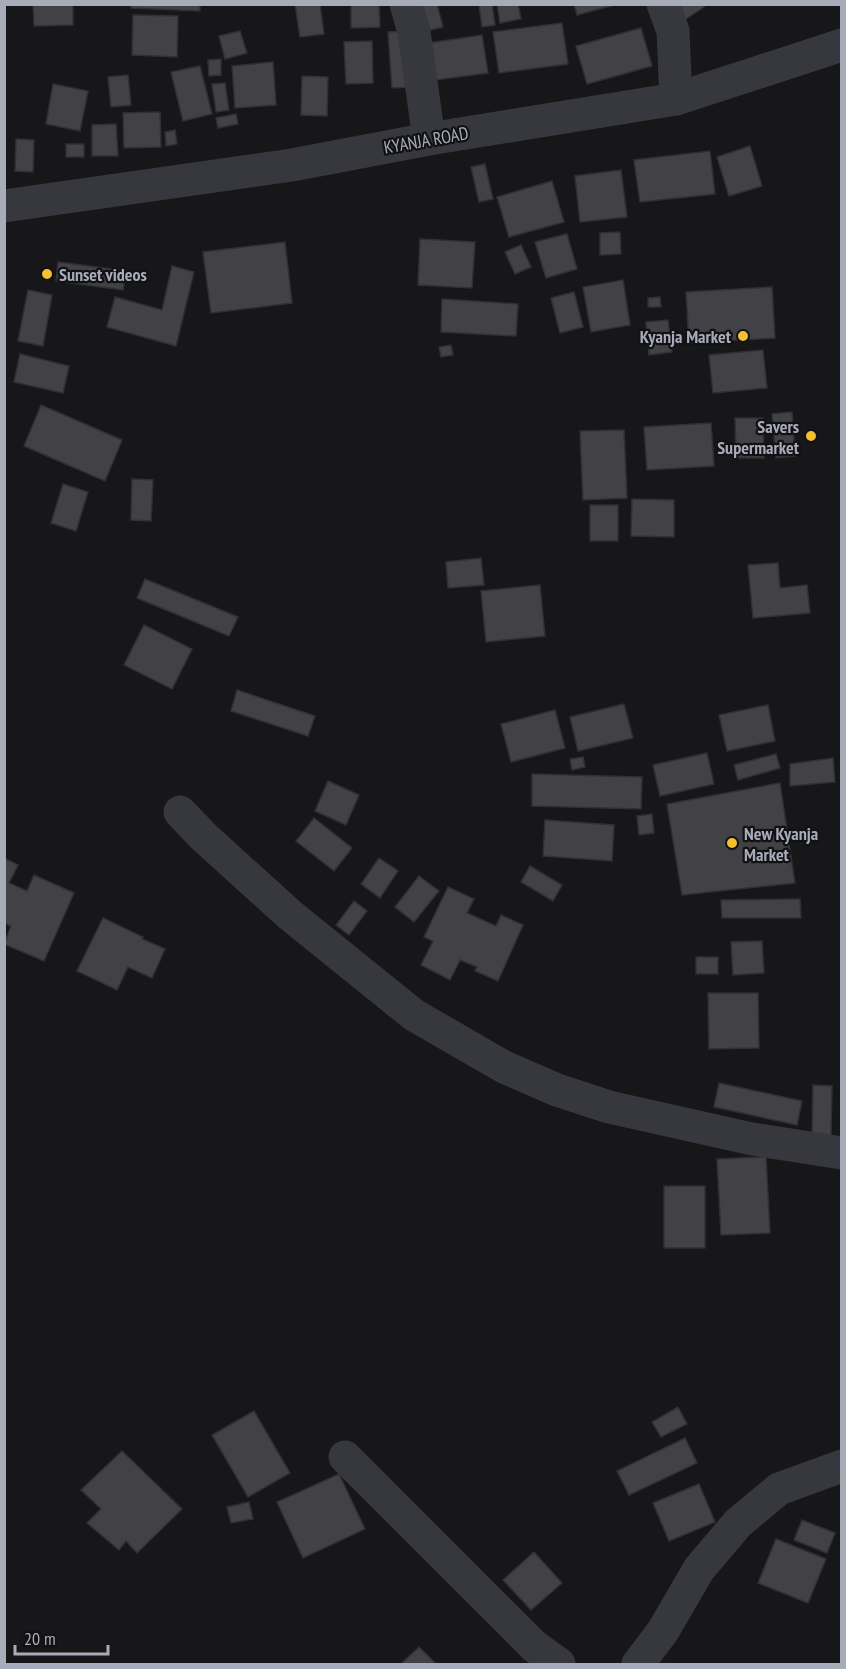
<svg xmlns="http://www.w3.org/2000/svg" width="846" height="1669" font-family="'PT Sans Narrow',sans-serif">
	<rect width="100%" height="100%" fill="#171619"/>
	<g fill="#414146" stroke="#313035" stroke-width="1.5">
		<path d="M 33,4 L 73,4 L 73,25 L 34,26 Z"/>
		<path d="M 131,4 L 200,4 L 200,11 L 131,8 Z"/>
		<path d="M 295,4 L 320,4 L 324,34 L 300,37 Z"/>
		<path d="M 351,4 L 379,4 L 380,27 L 351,28 Z"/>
		<path d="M 416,4 L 437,4 L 443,27 L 423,32 Z"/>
		<path d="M 479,4 L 492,4 L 495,25 L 482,27 Z"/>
		<path d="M 497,4 L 518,4 L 521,19 L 500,23 Z"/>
		<path d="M 574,4 L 618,4 L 577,15 Z"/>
		<path d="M 672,4 L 703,4 L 704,7 L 683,21 Z"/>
		<path d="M 133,15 L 178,16 L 177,57 L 132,55 Z"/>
		<path d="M 562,23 L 568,64 L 499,73 L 493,32 Z"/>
		<path d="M 641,28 L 652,66 L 587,84 L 576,46 Z"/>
		<path d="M 240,31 L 247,53 L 225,59 L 219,36 Z"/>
		<path d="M 407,31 L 411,87 L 392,88 L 388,32 Z"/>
		<path d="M 482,35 L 488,73 L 435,80 L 429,43 Z"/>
		<path d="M 372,41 L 373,83 L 346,84 L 344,42 Z"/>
		<path d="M 221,59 L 221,75 L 209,76 L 208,60 Z"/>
		<path d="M 273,62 L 276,105 L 235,108 L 232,66 Z"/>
		<path d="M 200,66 L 212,114 L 183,121 L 171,72 Z"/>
		<path d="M 128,75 L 131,105 L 111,107 L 108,77 Z"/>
		<path d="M 302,76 L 328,77 L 327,116 L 301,115 Z"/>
		<path d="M 225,83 L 229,110 L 216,112 L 212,84 Z"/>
		<path d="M 53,84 L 88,91 L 80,131 L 46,124 Z"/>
		<path d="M 160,112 L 161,147 L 124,148 L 123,113 Z"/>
		<path d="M 236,114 L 238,124 L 218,128 L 216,118 Z"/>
		<path d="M 116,124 L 118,156 L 92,156 L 92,125 Z"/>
		<path d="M 175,130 L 177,144 L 166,146 L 165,132 Z"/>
		<path d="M 16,139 L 34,140 L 33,172 L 15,171 Z"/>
		<rect x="66" y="144" width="18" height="13"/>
		<path d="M 750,146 L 762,186 L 729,196 L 717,157 Z"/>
		<path d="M 710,151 L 715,194 L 640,202 L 634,160 Z"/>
		<path d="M 485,164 L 493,199 L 479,202 L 471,167 Z"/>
		<path d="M 621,170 L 627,217 L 580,222 L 575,176 Z"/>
		<path d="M 552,181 L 564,222 L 509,237 L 497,197 Z"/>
		<path d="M 620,232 L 621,254 L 600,255 L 600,233 Z"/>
		<path d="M 567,234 L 577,269 L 546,278 L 535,242 Z"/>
		<path d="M 420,239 L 475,242 L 472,288 L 418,285 Z"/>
		<path d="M 285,242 L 292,303 L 211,313 L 203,252 Z"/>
		<path d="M 521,245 L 531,267 L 515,274 L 505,252 Z"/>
		<path d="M 58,262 L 126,271 L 123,290 L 56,281 Z"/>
		<path d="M 172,266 L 194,272 L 176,346 L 107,327 L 115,297 L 162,310 Z"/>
		<path d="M 623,280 L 630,325 L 591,332 L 583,287 Z"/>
		<path d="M 772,287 L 775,338 L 689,343 L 686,292 Z"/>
		<path d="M 28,290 L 52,295 L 43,346 L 18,341 Z"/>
		<path d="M 574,292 L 583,327 L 560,333 L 551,298 Z"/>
		<path d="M 660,297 L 661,307 L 648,307 L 648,298 Z"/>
		<path d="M 442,299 L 518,304 L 516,336 L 441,332 Z"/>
		<path d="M 668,320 L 672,352 L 649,355 L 646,322 Z"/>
		<path d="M 451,345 L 453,355 L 441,357 L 439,347 Z"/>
		<path d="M 763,350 L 767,388 L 713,393 L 709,355 Z"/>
		<path d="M 20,354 L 69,366 L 63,393 L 14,382 Z"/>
		<path d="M 41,405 L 122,440 L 105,481 L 24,446 Z"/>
		<path d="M 792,412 L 795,456 L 776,458 L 772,414 Z"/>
		<path d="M 735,418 L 763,418 L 764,458 L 736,458 Z"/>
		<path d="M 711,423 L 714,466 L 647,470 L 644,427 Z"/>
		<path d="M 624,430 L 627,498 L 583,500 L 580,431 Z"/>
		<path d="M 132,479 L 153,480 L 151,521 L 131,520 Z"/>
		<path d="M 63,484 L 88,492 L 76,531 L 51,523 Z"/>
		<path d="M 632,499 L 674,500 L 674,537 L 631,536 Z"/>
		<rect x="590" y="505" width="28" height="36"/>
		<path d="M 481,558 L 484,585 L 448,588 L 446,562 Z"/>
		<path d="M 778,563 L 780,588 L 807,585 L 810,613 L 753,618 L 748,565 Z"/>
		<path d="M 145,579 L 238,617 L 229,636 L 137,598 Z"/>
		<path d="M 540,585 L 545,636 L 486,642 L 481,591 Z"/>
		<path d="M 144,625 L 192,649 L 172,689 L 124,665 Z"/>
		<path d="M 237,690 L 315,716 L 308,736 L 231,711 Z"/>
		<path d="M 624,704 L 633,738 L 578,751 L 570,717 Z"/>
		<path d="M 768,705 L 775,741 L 727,751 L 719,715 Z"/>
		<path d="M 555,710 L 565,748 L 511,762 L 501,724 Z"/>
		<path d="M 707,753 L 714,784 L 660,796 L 653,765 Z"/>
		<path d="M 776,754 L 780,768 L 738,780 L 734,765 Z"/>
		<path d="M 583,757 L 585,767 L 572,770 L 570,759 Z"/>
		<path d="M 833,758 L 835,782 L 790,786 L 790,764 Z"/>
		<path d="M 532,774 L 642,777 L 641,809 L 532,806 Z"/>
		<path d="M 328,781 L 359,795 L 346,825 L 315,811 Z"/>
		<path d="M 780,783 L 795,883 L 682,895 L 667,804 Z"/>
		<path d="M 652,814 L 654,833 L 639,835 L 637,816 Z"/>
		<path d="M 314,818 L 352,848 L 334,871 L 296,841 Z"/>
		<path d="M 545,820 L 614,825 L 612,861 L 543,856 Z"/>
		<path d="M 4,858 L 18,865 L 9,883 L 27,891 L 34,875 L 74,893 L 44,961 L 4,944 L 11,926 L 4,923 Z"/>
		<path d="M 379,858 L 398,871 L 380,898 L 361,884 Z"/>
		<path d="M 530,866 L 562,885 L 553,901 L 521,882 Z"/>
		<path d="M 419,876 L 439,891 L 414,922 L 395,907 Z"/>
		<path d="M 448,887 L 474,899 L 467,913 L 496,926 L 501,915 L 523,925 L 498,981 L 475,971 L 477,967 L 460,960 L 450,980 L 421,965 L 433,941 L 424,937 Z"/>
		<path d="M 800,899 L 801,918 L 722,918 L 721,900 Z"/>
		<path d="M 354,901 L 367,911 L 349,935 L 336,925 Z"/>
		<path d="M 103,918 L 143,937 L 142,939 L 165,949 L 152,978 L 128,967 L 117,990 L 77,971 Z"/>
		<path d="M 762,941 L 764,973 L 733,975 L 731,942 Z"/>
		<rect x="696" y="957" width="22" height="17"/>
		<path d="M 708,993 L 758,993 L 759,1048 L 709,1049 Z"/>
		<path d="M 719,1083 L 802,1101 L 797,1125 L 714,1107 Z"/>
		<path d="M 813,1085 L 832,1086 L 831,1136 L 812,1136 Z"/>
		<path d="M 766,1157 L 770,1233 L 721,1235 L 717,1159 Z"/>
		<rect x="664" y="1186" width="41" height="62"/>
		<path d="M 678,1407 L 687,1424 L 661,1437 L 652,1422 Z"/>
		<path d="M 254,1411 L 290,1473 L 248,1497 L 212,1435 Z"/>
		<path d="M 685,1438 L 697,1463 L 629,1495 L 617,1471 Z"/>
		<path d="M 122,1451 L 182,1509 L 137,1553 L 126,1541 L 119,1550 L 87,1523 L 101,1509 L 81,1490 Z"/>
		<path d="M 339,1474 L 365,1529 L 303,1558 L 277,1502 Z"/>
		<path d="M 699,1484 L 715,1522 L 669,1541 L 653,1503 Z"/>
		<path d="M 249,1502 L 253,1519 L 231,1523 L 227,1507 Z"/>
		<path d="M 802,1520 L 835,1533 L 827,1553 L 794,1540 Z"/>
		<path d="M 776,1539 L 826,1559 L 808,1603 L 758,1583 Z"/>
		<path d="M 534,1552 L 562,1583 L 531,1610 L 503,1580 Z"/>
		<path d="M 419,1647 L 436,1664 L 401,1664 Z"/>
	</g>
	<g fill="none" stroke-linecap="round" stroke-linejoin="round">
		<g stroke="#37383e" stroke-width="33">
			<path d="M 406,4 L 414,32 L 429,139"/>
			<path d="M 663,4 L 673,31 L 676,99"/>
			<path d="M 4,206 L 292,165 L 429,139 L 676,99 L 842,45"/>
			<path d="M 180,812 L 204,837 L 290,915 L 414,1015 L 504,1067 L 557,1090 L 609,1107 L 752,1139 L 842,1153"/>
			<path d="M 345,1457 L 534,1646 L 559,1664"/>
			<path d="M 638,1664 L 663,1631 L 699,1569 L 738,1523 L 779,1489 L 842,1466"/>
		</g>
	</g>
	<g fill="#f5bf32" stroke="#121114" stroke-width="2">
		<circle cx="47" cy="274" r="6"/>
		<circle cx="743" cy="336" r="6"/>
		<circle cx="811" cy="436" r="6"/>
		<circle cx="732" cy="843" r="6"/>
	</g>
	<g text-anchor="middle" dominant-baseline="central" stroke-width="4.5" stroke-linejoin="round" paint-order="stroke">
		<g font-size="18" fill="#a8acb9" stroke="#121114">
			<text transform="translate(426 140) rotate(-10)">KYANJA ROAD</text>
		</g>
		<g font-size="18" font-weight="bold" fill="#a8acb9" stroke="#121114" text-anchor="start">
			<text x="59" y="274">Sunset videos</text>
			<text x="731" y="336" text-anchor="end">Kyanja Market</text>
			<text x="799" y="426" text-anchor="end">Savers<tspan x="799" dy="21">Supermarket</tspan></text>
			<text x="744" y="833">New Kyanja<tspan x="744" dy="21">Market</tspan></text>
		</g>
	</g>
	<rect width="846" height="1669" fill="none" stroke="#a8acb9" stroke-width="12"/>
	<path d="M15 1645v9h93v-9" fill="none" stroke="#a8acb9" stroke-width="3"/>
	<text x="24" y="1645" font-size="18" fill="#a8acb9" stroke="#121114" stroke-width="4.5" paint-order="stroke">20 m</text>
</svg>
